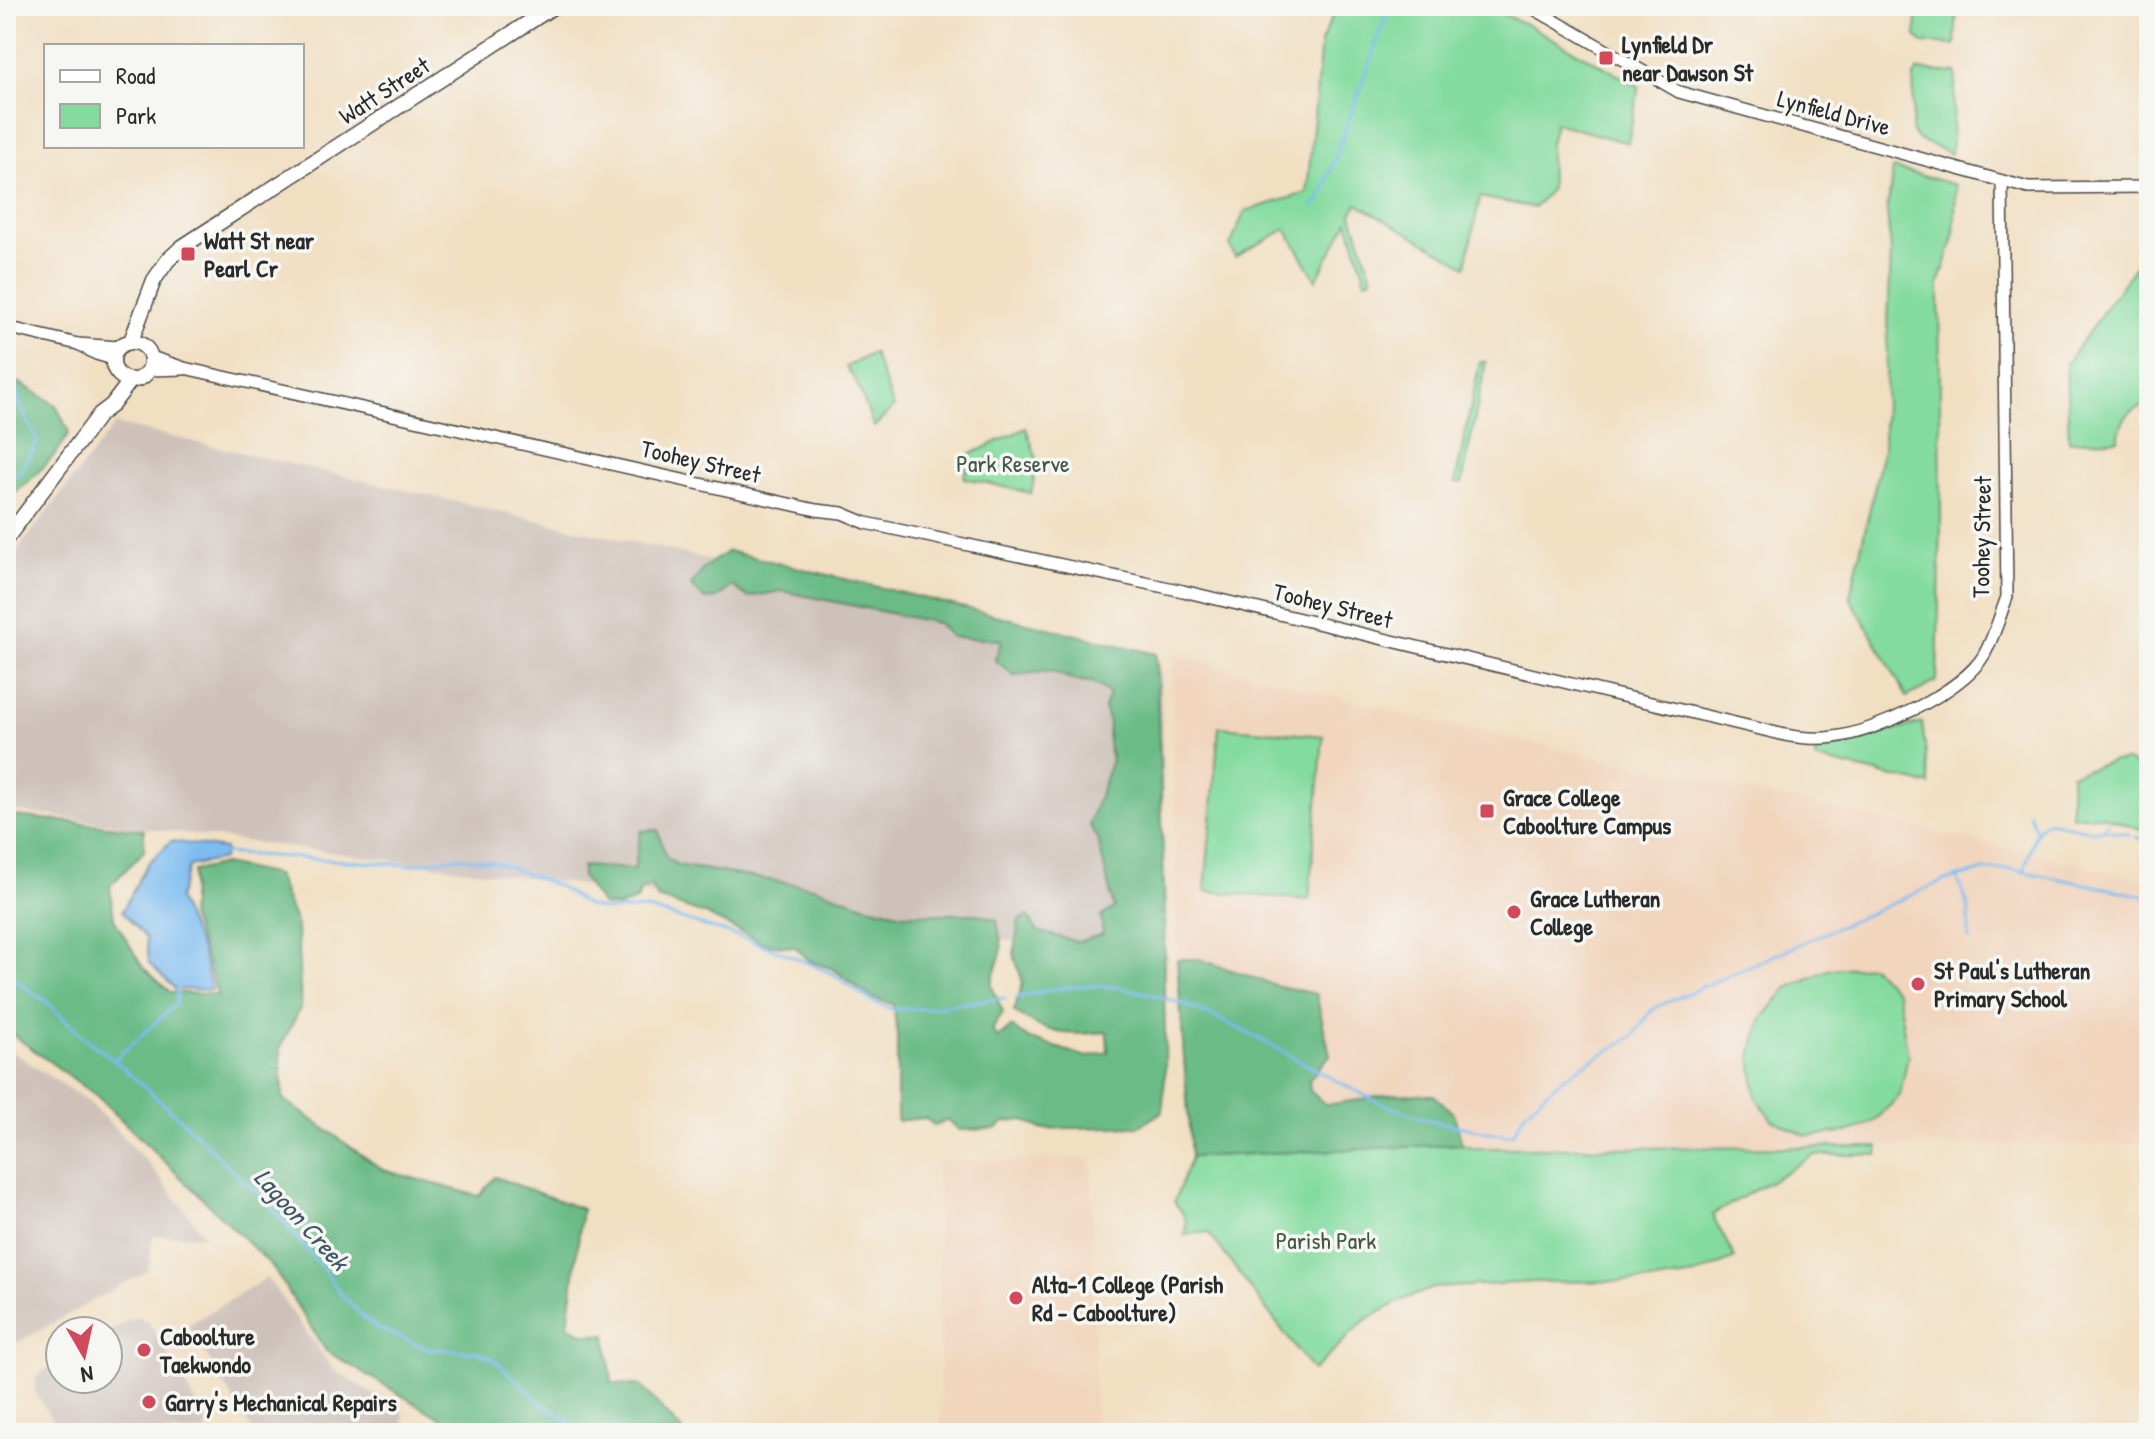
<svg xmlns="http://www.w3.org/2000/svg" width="2155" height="1439" font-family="'Patrick Hand',sans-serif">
	<rect width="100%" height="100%" fill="#f6f6f2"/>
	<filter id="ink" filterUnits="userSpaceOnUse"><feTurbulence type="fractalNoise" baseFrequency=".0125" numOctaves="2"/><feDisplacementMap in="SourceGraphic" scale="16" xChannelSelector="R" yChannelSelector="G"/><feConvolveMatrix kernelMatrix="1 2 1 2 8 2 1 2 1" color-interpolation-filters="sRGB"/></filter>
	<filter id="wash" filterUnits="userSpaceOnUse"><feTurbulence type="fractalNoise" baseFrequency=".006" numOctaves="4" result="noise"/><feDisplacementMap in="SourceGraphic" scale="32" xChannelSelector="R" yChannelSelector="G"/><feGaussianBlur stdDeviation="1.8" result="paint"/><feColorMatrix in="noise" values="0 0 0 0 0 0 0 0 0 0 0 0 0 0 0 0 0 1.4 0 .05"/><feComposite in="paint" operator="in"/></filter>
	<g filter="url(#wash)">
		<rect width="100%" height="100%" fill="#f1dfc2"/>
		<g fill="#f1d5bd">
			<path d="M 1172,654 L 1411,716 L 2026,852 L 2149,881 L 2149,1144 L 1475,1148 L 1462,1144 L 1191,1157 L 1177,959 Z"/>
			<path d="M 1091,1158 L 1096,1433 L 941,1433 L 937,1162 Z"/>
		</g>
		<g fill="#cec1ba">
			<path d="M 115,424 L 1160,662 L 1167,961 L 6,810 L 6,565 Z"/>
			<path d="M 6,1048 L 89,1102 L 150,1165 L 204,1235 L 153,1236 L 148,1270 L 15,1344 L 6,1340 Z"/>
			<path d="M 267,1278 L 334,1370 L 404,1413 L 402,1433 L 258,1433 L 252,1430 L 188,1325 Z"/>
			<path d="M 137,1316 L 149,1323 L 206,1419 L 206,1432 L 60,1433 L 35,1391 L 35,1377 L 60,1360 L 60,1379 L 108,1379 L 108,1332 Z"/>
		</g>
		<g fill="#84db9f" stroke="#588365" stroke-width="2">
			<path d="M 1337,6 L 1483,6 L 1528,25 L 1639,86 L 1628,143 L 1555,123 L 1550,144 L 1551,189 L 1534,208 L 1480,197 L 1466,266 L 1357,204 L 1352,214 L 1372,278 L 1366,281 L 1348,221 L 1316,280 L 1286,229 L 1235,257 L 1230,246 L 1245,211 L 1307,193 L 1321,42 Z"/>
			<path d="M 1917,6 L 1957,6 L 1955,45 L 1923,43 L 1916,36 Z"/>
			<path d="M 1918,70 L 1956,73 L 1951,154 L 1917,139 L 1912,132 L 1914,76 Z"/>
			<path d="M 1893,168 L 1956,185 L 1954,237 L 1939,284 L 1941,524 L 1937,681 L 1907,697 L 1850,597 L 1883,450 L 1891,251 L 1887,212 Z"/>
			<path d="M 2149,247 L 2149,405 C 2128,408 2121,419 2118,440 L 2069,441 L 2066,364 Z"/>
			<path d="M 873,353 L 894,407 L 874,427 L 856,381 L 846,367 Z"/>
			<path d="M 1480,362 L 1486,362 L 1462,483 L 1455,483 Z"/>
			<path d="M 1026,428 L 1038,462 L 1031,493 L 964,478 L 969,455 Z"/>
			<path d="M 1922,723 L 1930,785 L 1815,759 L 1815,752 Z"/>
			<path d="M 1219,727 L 1323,736 L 1309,900 L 1205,891 Z"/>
			<path d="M 2114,761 L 2128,761 L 2149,775 L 2149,833 L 2103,816 L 2071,816 L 2071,774 Z"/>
			<path d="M 1871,966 L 1897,992 L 1908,1055 L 1900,1095 L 1875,1121 L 1853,1131 L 1806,1136 L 1772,1120 L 1756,1097 L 1751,1056 L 1761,1020 L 1787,988 L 1830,969 Z"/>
			<path d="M 1462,1144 L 1475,1148 L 1878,1147 L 1878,1155 L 1815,1155 L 1712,1215 L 1735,1258 L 1695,1275 L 1655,1281 L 1534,1282 L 1434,1288 L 1404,1299 L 1365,1320 L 1313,1371 L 1208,1232 L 1184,1235 C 1189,1220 1184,1213 1174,1202 L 1191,1157 Z"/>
		</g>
		<g fill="#6bbb86" stroke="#4b7358" stroke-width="2">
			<path d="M 6,380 L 20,383 L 56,405 L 69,432 C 56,461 28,480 6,502 L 8,449 Z"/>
			<path d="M 728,551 L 1156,654 L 1165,921 C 1160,984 1170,1048 1162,1112 L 1140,1126 L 1041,1129 L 1024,1120 L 1004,1122 L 996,1129 L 959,1130 L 948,1120 L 935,1126 L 925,1118 L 897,1121 L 897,1033 L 893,1004 L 872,998 L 833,969 L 810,961 L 795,947 L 765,944 L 707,915 L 657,898 L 651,886 L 640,890 L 638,899 L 619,907 L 602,905 L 582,877 L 582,866 L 634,869 L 641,831 L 658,830 L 666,857 L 677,865 L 813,887 L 867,906 L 904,914 L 977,914 L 997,920 L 1002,949 L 991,985 L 1003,1012 L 992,1030 L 998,1038 L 1011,1027 L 1030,1039 L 1087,1057 L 1108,1052 L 1107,1032 C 1068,1036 1046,1035 1014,1011 L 1023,983 L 1014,955 L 1019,920 L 1028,916 L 1037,931 L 1078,942 L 1103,934 L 1101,917 L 1114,908 L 1098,840 L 1089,824 L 1112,760 L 1108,745 L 1109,723 L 1104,708 L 1109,693 L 1092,682 L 1076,681 L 1052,671 L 1014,675 L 995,660 L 1001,640 L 951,637 L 938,623 L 782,591 L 748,597 L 732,586 L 717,598 L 705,599 L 691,586 L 704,568 Z"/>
			<path d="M 6,815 L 144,830 L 144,851 L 110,886 L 114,919 L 143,967 L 170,992 L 218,995 L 190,915 L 193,871 L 224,864 L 277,875 L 297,926 L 301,1007 L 280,1048 L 283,1099 L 383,1170 L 479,1196 L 495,1177 L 582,1209 L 568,1326 L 584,1334 L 606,1335 L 612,1383 L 641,1386 L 684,1433 L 466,1433 L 326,1351 L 272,1266 L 97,1096 L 6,1030 Z"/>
			<path d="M 1177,959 L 1199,959 L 1275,985 L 1316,994 L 1330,1055 L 1309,1080 L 1310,1091 L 1326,1105 L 1394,1094 L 1434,1095 L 1454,1114 L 1462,1144 L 1191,1157 Z"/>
		</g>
		<path fill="#7cbcf1" stroke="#54748e" stroke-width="2" d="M 171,841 L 225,849 L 223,859 L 189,866 L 178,899 L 201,950 L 212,990 L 175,989 L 149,963 L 146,938 L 122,911 L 148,863 Z"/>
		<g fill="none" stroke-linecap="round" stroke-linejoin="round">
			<g stroke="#7cbcf1" stroke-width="3">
				<path d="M 1312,206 L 1320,200 L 1390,6"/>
				<path d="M 6,347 L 22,411 L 38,441 L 20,471 L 6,481"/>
				<path d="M 2029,813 L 2036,831"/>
				<path d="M 2106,830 L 2129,834"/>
				<path d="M 2136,837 L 2149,842"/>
				<path d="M 223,853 L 411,865 L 457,857 L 495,862 L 558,886 L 588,906 L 606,910 L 648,909 L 738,936 L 787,954 L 833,974 L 871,1001 L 892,1009 L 919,1009 L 1005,998"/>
				<path d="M 2024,871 C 2045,797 2041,827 2101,831 L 2109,823"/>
				<path d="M 1957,877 L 1969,908 L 1969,939"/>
				<path d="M 6,974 L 47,1002 L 80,1034 L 114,1060 L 186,1124 L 239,1177 L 260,1194 L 321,1266 L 341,1294 L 364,1318 L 379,1329 L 429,1349 L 476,1352 L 492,1358 L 545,1406 L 579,1428 L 598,1433"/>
				<path d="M 1016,998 C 1046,990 1082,983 1113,987 C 1212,999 1293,1063 1381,1103 C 1421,1121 1462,1127 1505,1135 L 1513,1134 L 1525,1112 L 1564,1077 L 1633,1036 L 1652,1010 L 1661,1005 L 1941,882 L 1984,870 L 2011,869 L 2149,897"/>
				<path d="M 114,1060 L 176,1004 L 178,986"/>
			</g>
		</g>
	</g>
	<g filter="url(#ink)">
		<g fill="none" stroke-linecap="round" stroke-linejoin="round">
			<defs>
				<g id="minor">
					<path d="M 1529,6 L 1679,92 L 2028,188 L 2149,187"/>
					<path d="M 6,327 L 78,344 L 118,347"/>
					<path d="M 78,344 L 96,354 L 113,359"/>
					<path d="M 151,357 L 184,368 L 816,510 L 842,513 L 866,523 L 1183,591 L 1785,735 C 1801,738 1817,740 1834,737 C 1876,732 1962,692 1984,655 C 1994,637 2000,615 2007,597 L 2002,181"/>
					<path d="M 149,370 L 184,369"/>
				</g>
				<g id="major">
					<path d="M 131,341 L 154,280 L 168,260 L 182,247 L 554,6"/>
					<circle cx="132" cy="361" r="19"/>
					<path d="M 6,539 L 100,414 L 112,405 L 131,380"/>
				</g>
			</defs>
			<use href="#minor" stroke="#494642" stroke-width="14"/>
			<use href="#major" stroke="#494642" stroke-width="17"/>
			<use href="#minor" stroke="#fff" stroke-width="11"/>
			<use href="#major" stroke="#fff" stroke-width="14"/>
		</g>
	</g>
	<g fill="#d1495b" stroke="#f6f6f2" stroke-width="3">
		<rect x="1598" y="50" width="16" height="16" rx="4"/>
		<rect x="180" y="246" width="16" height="16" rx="4"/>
		<rect x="1479" y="803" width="16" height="16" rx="4"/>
		<circle cx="1514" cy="912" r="8"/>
		<circle cx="1918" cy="984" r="8"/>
		<circle cx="1016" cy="1298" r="8"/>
		<circle cx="144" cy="1350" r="8"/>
		<circle cx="149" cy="1402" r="8"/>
	</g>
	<g text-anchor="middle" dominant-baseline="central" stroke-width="7" stroke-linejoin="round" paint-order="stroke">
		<g font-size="24" font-weight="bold" fill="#2b2b2b" stroke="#f6f6f2" text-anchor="start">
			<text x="1622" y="44">Lynfield Dr<tspan x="1622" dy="28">near Dawson St</tspan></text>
			<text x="204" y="240">Watt St near<tspan x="204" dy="28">Pearl Cr</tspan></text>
			<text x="1503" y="797">Grace College<tspan x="1503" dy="28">Caboolture Campus</tspan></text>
			<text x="1530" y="898">Grace Lutheran<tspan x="1530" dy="28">College</tspan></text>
			<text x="1934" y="970">St Paul's Lutheran<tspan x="1934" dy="28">Primary School</tspan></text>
			<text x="1032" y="1284">Alta-1 College (Parish<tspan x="1032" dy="28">Rd - Caboolture)</tspan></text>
			<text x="160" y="1336">Caboolture<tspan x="160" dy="28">Taekwondo</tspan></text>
			<text x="165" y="1402">Garry's Mechanical Repairs</text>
		</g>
		<g font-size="24" fill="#2b2b2b" stroke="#f6f6f2">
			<text transform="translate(384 90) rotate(-33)">Watt Street</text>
			<text transform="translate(1834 112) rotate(15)">Lynfield Drive</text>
			<text transform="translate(701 461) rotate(13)">Toohey Street</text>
			<text transform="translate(1981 537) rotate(-89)">Toohey Street</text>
			<text transform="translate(1333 605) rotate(14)">Toohey Street</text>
		</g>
		<g font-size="24" fill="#415748" stroke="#f6f6f2">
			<text x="1013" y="463">Park Reserve</text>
			<text x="1326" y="1240">Parish Park</text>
		</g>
		<g font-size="26" font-style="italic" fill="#435666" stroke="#f6f6f2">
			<text transform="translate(302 1219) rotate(48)">Lagoon Creek</text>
		</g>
	</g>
	<rect width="2155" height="1439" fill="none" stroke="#f6f6f2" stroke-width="32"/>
	<rect x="44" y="44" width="260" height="104" fill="#f6f6f2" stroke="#a5a5a2" stroke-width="2"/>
	<rect x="60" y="70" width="40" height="12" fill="#ffffff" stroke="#a5a5a2" stroke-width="2"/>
	<text x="116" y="84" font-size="24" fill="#2b2b2b">Road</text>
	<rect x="60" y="104" width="40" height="24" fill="#84db9f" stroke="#a5a5a2" stroke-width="2"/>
	<text x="116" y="124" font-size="24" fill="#2b2b2b">Park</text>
	<g transform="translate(84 1355) rotate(171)"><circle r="38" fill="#f6f6f2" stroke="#a5a5a2" stroke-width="2"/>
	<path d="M0-6L14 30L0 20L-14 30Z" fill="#d1495b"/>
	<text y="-12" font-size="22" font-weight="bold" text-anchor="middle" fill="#2b2b2b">N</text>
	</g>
</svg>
